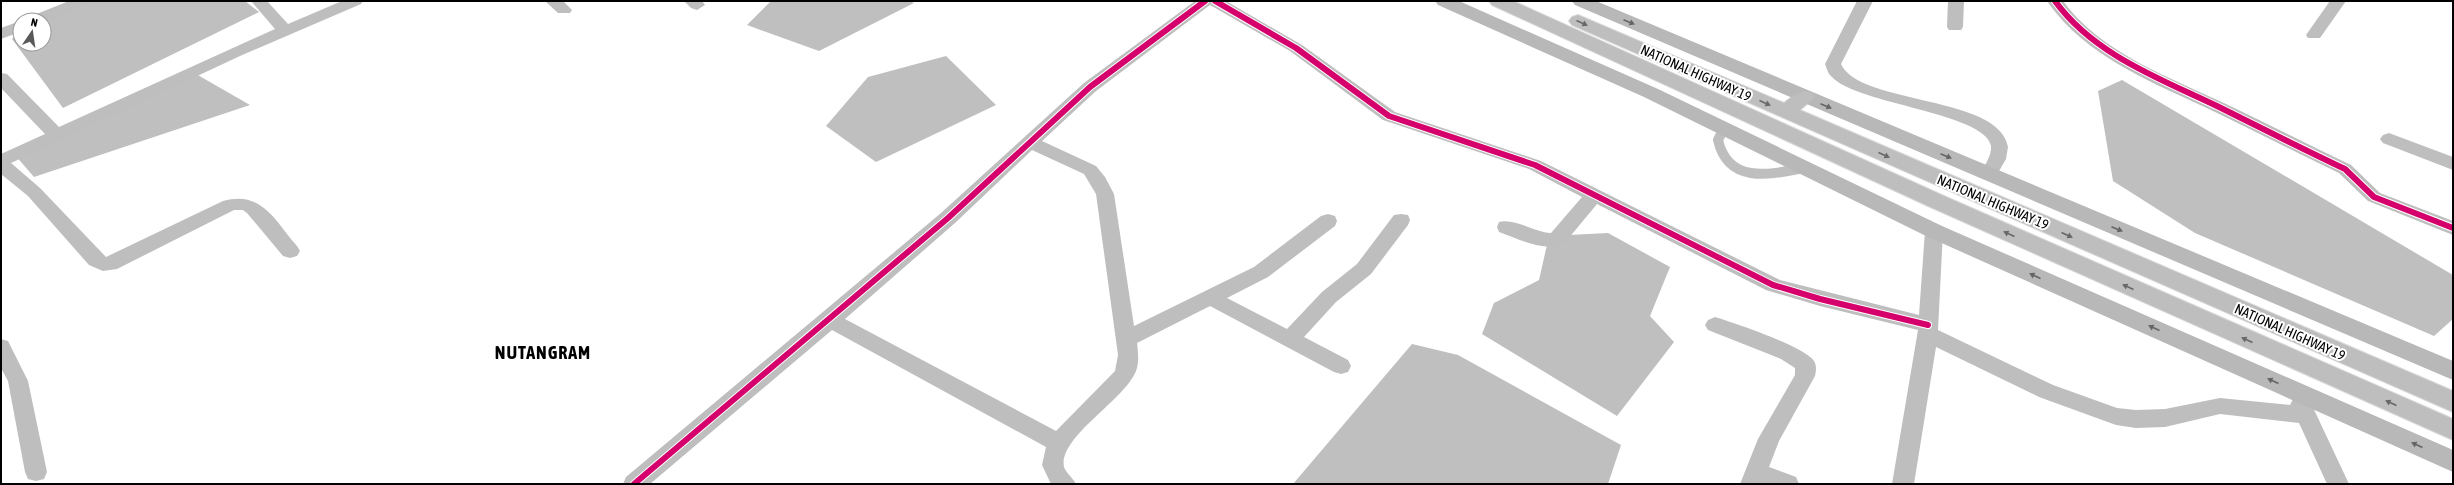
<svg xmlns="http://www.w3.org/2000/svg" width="2454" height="485" font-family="'Asap Condensed',sans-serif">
	<rect width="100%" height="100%" fill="#fff"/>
	<g fill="#bfbfbf">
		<path d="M 89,1 L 245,1 L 259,12 L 63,108 L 12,39 L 20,31 L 20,44 L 44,44 L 44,20 Z"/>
		<path d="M 771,1 L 910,1 L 914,3 L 819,51 L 747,25 Z"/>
		<path d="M 946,56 L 996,105 L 876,162 L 826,126 L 868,77 Z"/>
		<path d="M 196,74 L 250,105 L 34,177 L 15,155 Z"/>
		<path d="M 2122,80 L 2453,275 L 2453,319 L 2434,336 L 2195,233 L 2113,181 L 2098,91 Z"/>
		<path d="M 1608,233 L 1670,267 L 1650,316 L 1674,342 L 1617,416 L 1482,334 L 1494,303 L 1539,280 L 1549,236 Z"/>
		<path d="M 1412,344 L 1458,355 L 1621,445 L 1608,484 L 1293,484 Z"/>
	</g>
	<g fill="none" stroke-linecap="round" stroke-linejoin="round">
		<defs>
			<g id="trunk">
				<path d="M 1489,1 L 1513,1 L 1944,196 L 2453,419 L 2453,440 L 1928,206 L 1492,5 Z"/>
				<path d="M 1578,15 L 1784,103 C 1793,96 1800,89 1812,93 L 1815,97 L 1800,110 L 2453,391 L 2453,412 L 1572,25 L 1569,21 L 1572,17 Z"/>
			</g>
		</defs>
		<use href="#trunk" stroke="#dbdbdb" stroke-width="2"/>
		<path stroke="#bebebe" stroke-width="10" d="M 1724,128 L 1718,140 C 1728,184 1769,175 1803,168"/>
		<g fill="#bebebe" fill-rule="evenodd">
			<path d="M 69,1 L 91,1 L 89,4 L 44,22 L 44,20 L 27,20 L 29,17 Z"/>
			<path d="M 251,1 L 267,1 L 288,24 L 342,1 L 363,1 L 361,4 L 240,56 L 11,163 L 40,188 L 106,257 L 223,201 C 262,190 275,221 297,246 L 300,251 L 297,256 L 290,258 L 283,256 L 247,213 L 243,210 L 234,210 L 117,269 L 103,271 L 89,265 L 28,196 L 1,174 L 1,154 L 45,134 L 1,88 L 1,73 L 7,74 L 59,127 L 275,29 Z"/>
			<path d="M 545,1 L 563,1 L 572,10 L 570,13 L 558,13 Z"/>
			<path d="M 684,1 L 702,1 L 705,5 L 697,10 L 691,8 Z"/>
			<path d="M 1195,1 L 1226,1 L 1302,45 L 1395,112 L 1541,161 L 1780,280 L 1919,315 L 1925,231 L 1927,226 L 1934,224 L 1941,226 L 1943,231 L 1938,330 L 2053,385 L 2117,408 L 2136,410 L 2165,409 L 2220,398 L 2290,405 L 2293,399 L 2301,397 L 2309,399 L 2349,484 L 2327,484 L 2299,423 L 2220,414 L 2165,427 L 2136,428 L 2116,425 L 2039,397 L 1936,347 L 1914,484 L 1892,484 L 1918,330 L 1820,306 L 1766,290 L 1597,204 L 1563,245 C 1541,251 1519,239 1499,232 L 1497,227 L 1499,222 C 1515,218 1534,232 1551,233 L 1582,197 L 1529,169 L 1383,120 L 1290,51 L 1210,5 L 1096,91 L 1042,141 L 1096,166 L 1105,177 L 1114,194 L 1134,326 L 1254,267 L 1321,216 L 1328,214 L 1335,216 L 1337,221 L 1335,226 L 1268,277 L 1227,298 L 1287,329 L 1322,292 L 1357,264 L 1394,215 L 1401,214 L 1408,215 L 1410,220 L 1408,225 L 1371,274 L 1336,302 L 1304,337 L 1348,360 L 1351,366 L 1348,372 L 1341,374 L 1334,372 L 1210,306 L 1137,343 C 1138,351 1139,360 1137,368 C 1129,398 1058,436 1064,467 C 1066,473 1073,478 1076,484 L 1051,484 L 1042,465 L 1046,447 L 832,330 L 650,484 L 623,484 L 626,477 L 941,213 L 1084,83 ZM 1032,150 L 1084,174 L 1096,194 L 1118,355 L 1115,371 L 1056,431 L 845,319 L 955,223 Z"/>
			<path d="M 1857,1 L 1873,1 L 1841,64 C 1859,105 2000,95 2008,147 L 2006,159 L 1995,178 L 1989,180 L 1983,178 L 1980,174 C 1984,166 1992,156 1991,146 C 1986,113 1856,104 1832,77 C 1828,74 1827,69 1825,64 Z"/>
			<path d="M 1948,1 L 1964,1 L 1963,27 L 1961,30 L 1949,30 L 1947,27 Z"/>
			<path d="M 2047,1 L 2063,1 C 2101,53 2169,77 2226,104 C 2268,124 2309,145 2351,165 L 2380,193 L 2453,221 L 2453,235 L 2368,201 L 2339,173 C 2297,153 2257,132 2215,112 C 2155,83 2086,58 2047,1 Z"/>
			<path d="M 2330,1 L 2346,1 L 2320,38 L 2308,38 L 2306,35 Z"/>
			<path d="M 20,21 L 20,32 L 1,39 L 1,28 Z"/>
			<path d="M 2389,133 L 2453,157 L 2453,170 L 2383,143 L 2380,139 L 2383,135 Z"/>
			<path d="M 1715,317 C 1734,323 1804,346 1814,361 C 1817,366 1816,371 1815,376 L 1779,441 L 1769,467 L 1796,477 L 1799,484 L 1740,484 L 1758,439 L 1795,375 L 1795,368 L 1781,359 L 1708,330 L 1705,325 L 1708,320 Z"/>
			<path d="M 1,339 L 8,341 L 28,381 L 47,472 L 44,479 L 36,481 L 28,479 L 25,472 L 8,381 L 1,368 Z"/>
		</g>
		<g fill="#b8b8b8" fill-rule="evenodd">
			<path d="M 1435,1 L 1459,1 L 1658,89 L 1942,226 L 2453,450 L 2453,472 L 1926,236 L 1644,97 L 1438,5 Z"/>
			<path d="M 1572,1 L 1596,1 L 2453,361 L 2453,380 L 1575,5 Z"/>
		</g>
		<use href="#trunk" fill="#bebebe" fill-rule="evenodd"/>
		<defs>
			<g id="cycleway">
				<path d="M 1215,1 L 1296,48 L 1389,116 L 1535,165 L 1773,285 L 1820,299 L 1928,325"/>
				<path d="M 2055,1 C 2094,55 2161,79 2219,107 C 2261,128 2303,149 2345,169 L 2374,197 L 2453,228"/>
				<path d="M 634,484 L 948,218 L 1090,87 L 1205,1"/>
			</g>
		</defs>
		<use href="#cycleway" stroke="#fff" stroke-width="8"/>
		<use href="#cycleway" stroke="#d6006c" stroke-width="6"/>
	</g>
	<defs><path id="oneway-solid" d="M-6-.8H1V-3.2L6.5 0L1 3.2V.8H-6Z"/></defs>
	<g fill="#656565">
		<use href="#oneway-solid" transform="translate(1629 22) rotate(23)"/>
		<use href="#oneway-solid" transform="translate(1826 106) rotate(23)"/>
		<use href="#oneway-solid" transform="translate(1946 156) rotate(23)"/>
		<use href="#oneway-solid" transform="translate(2117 229) rotate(23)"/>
		<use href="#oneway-solid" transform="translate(2035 276) rotate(-156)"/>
		<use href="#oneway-solid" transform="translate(2154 328) rotate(-156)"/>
		<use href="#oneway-solid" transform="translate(2273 381) rotate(-156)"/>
		<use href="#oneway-solid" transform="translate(2417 445) rotate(-156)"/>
	</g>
	<g fill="#686868">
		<use href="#oneway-solid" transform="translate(1582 23) rotate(24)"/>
		<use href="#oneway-solid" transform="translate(1765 103) rotate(24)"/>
		<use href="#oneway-solid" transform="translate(1884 155) rotate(24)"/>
		<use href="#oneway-solid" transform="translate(2009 234) rotate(-156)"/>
		<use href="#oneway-solid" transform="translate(2067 235) rotate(24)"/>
		<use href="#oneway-solid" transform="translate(2128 287) rotate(-156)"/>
		<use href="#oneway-solid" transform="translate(2247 340) rotate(-156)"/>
		<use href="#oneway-solid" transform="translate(2391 403) rotate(-156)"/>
	</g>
	<g text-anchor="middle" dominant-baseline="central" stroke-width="4" stroke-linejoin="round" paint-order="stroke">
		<g font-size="14" fill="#000" stroke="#fff">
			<text transform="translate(1696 73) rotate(24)">NATIONAL HIGHWAY 19</text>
			<text transform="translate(1993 202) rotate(23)">NATIONAL HIGHWAY 19</text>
			<text transform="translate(2290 332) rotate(24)">NATIONAL HIGHWAY 19</text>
		</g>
		<g font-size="18" font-weight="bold" letter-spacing="1" fill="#000" stroke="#fff">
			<text x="543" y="352">NUTANGRAM</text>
		</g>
	</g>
	<rect width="2454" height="485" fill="none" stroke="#000000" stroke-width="4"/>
	<g transform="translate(32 32) rotate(13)"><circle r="19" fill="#ffffff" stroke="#999999"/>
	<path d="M0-3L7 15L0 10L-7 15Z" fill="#595959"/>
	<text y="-6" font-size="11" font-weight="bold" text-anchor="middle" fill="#000000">N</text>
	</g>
</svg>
